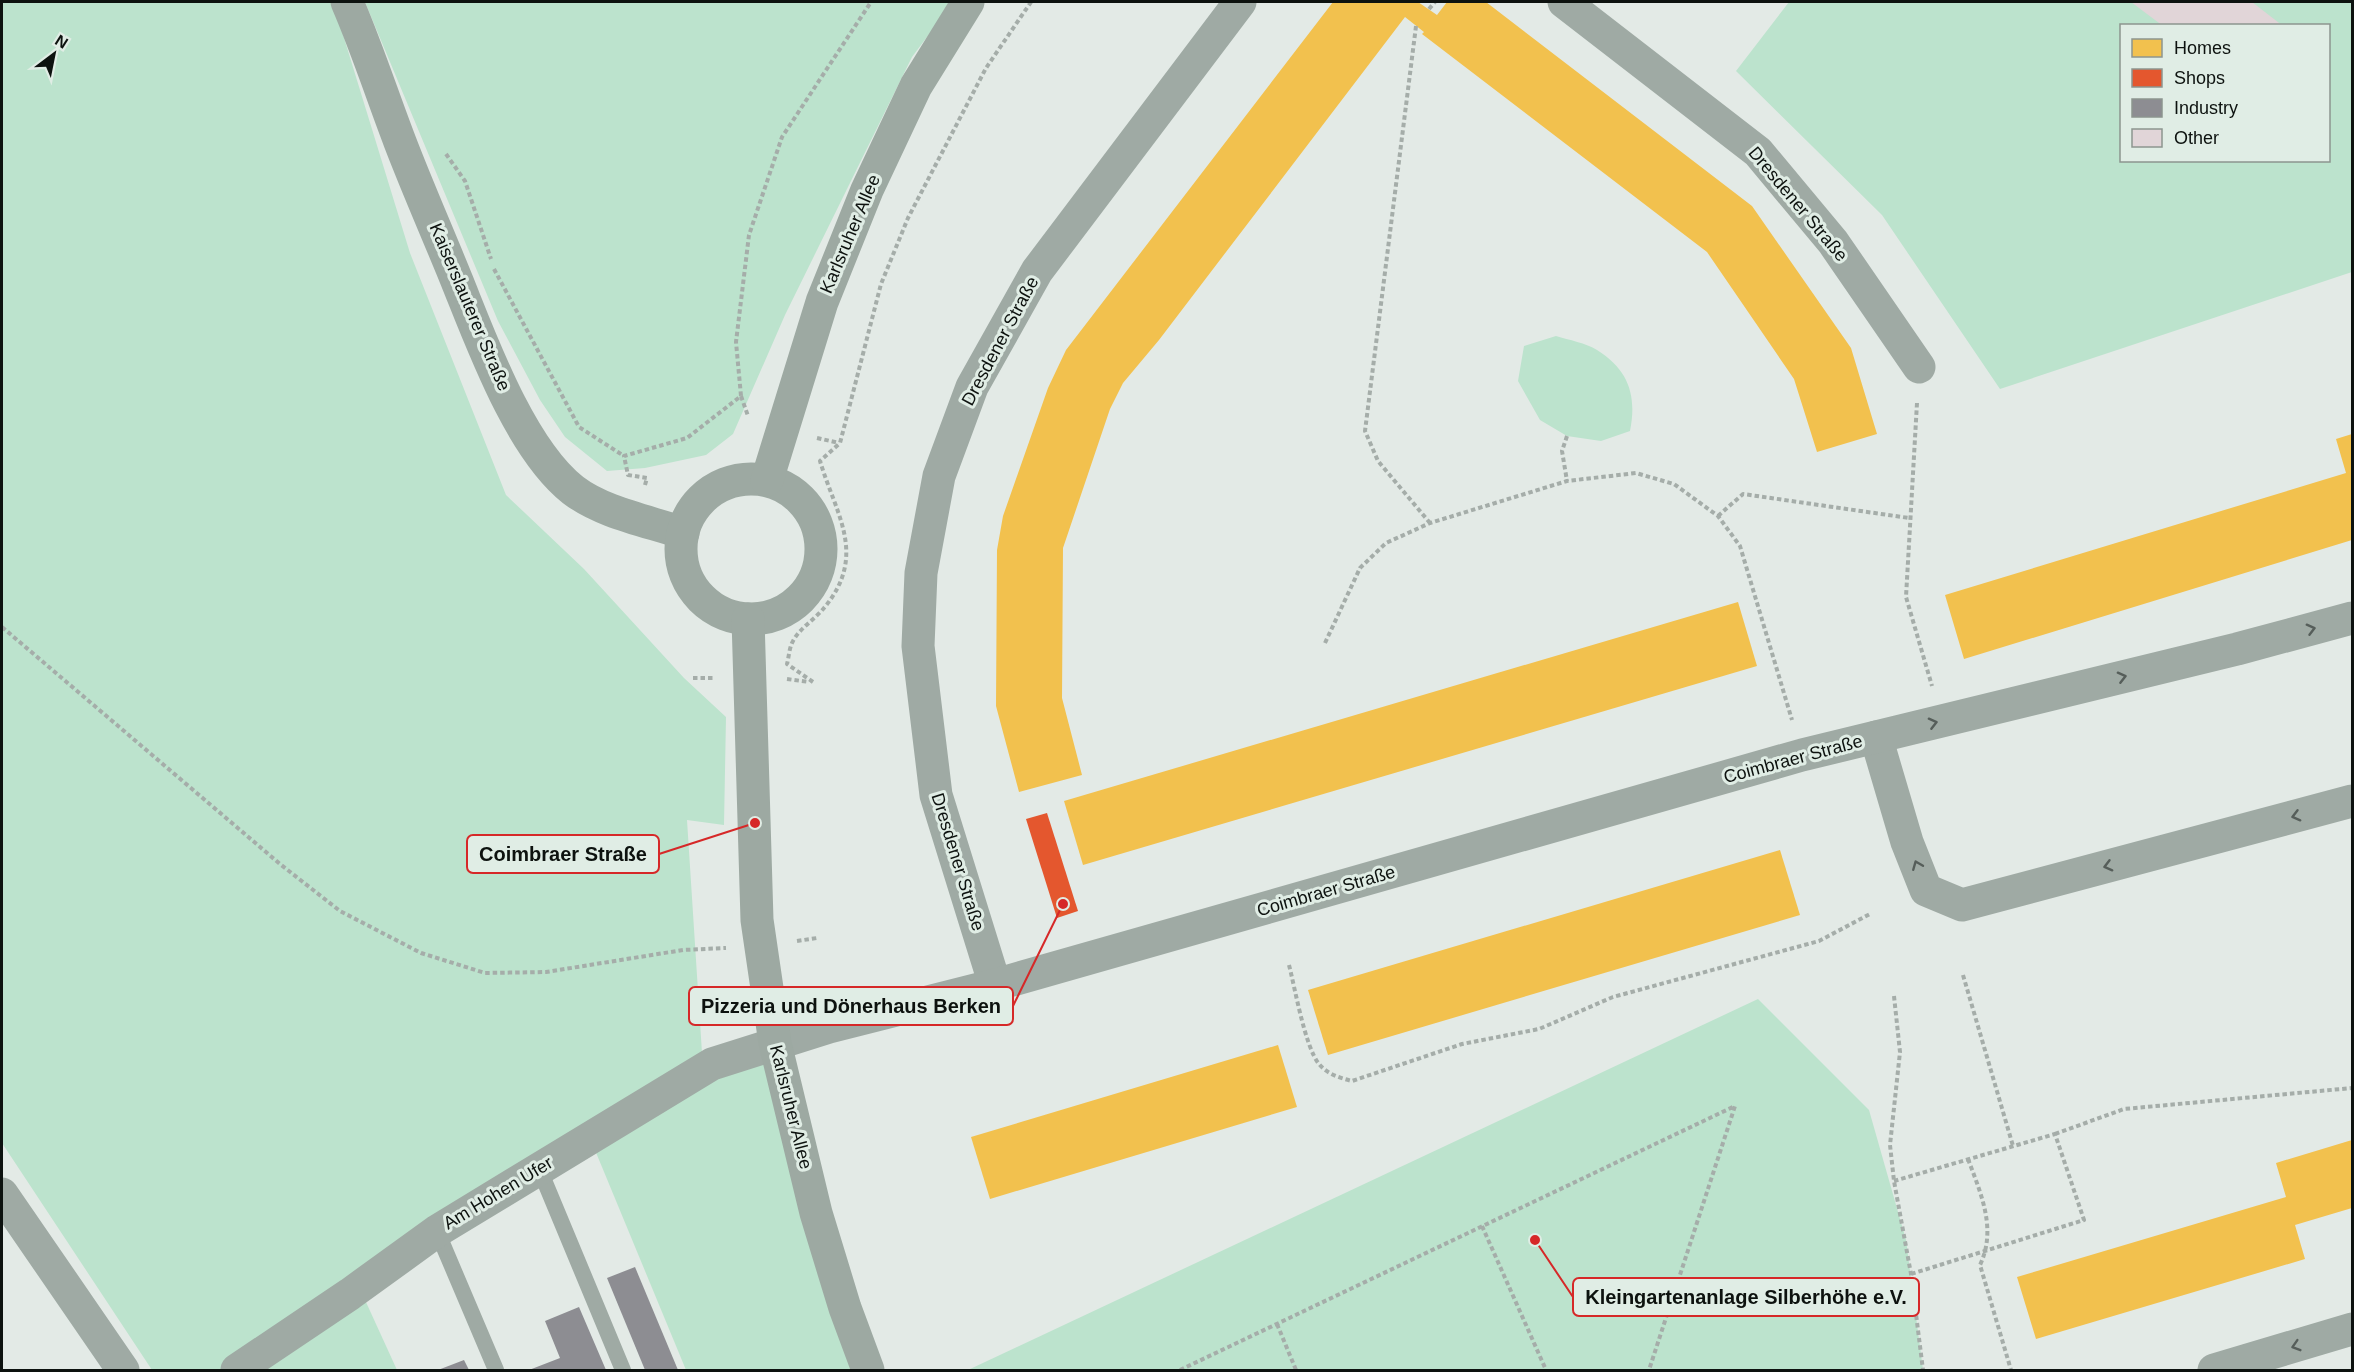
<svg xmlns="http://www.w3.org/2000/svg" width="2354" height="1372" font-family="Helvetica,sans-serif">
	<rect width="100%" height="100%" fill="#e3eae6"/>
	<g fill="#bce3cd" fill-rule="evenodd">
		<path d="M 2,2 L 333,2 L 410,253 L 506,495 L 584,569 L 684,678 L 726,717 L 724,825 L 687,820 L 702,1053 L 234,1370 L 152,1370 L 2,1143 Z"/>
		<path d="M 365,2 L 953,2 L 912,57 L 785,315 L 733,434 L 706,455 L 645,468 L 607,471 L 565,437 L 540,400 L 498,321 Z"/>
		<path d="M 1789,2 L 2352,2 L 2352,272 L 2000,389 L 1882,215 L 1736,71 ZM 2122,26 L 2328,26 L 2328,160 L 2122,160 Z"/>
		<path d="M 1556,336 C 1569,340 1586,343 1597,350 C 1629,370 1637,396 1630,431 L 1601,441 L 1567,436 L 1540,420 L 1518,381 L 1524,346 Z"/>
		<path d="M 1758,999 L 1869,1110 L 1906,1240 L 1923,1370 L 968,1370 Z"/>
		<path d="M 775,1043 L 868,1370 L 686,1370 L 590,1138 Z"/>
		<path d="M 360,1289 L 397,1370 L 263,1370 Z"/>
	</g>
	<g fill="#f2c14e">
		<path d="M 1333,2 L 1418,2 L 1437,15 L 1447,2 L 1486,2 L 1752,206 L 1851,348 L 1877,434 L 1817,452 L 1794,379 L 1707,252 L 1422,34 L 1424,32 L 1405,17 L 1159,340 L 1123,383 L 1110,409 L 1063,548 L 1062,698 L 1082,775 L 1019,792 L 996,706 L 997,550 L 1003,516 L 1048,388 L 1066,350 Z"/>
		<path d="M 2352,434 L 2352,540 L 1964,659 L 1945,595 L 2346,473 L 2336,439 Z"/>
		<path d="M 1738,602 L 1757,666 L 1083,865 L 1064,801 Z"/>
		<path d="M 1780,850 L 1800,915 L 1328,1055 L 1308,990 Z"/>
		<path d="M 1278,1045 L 1297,1107 L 990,1199 L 971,1137 Z"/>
		<path d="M 2352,1140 L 2352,1208 L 2295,1225 L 2305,1259 L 2036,1339 L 2017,1277 L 2286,1197 L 2276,1163 Z"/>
	</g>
	<path fill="#e4572e" d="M 1047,813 L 1078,911 L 1057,918 L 1026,819 Z"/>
	<g fill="#8d8d92">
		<path d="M 635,1267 L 678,1370 L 645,1370 L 607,1278 Z"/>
		<path d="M 579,1307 L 606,1370 L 529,1370 L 560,1358 L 545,1321 Z"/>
		<path d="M 464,1360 L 469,1370 L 438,1370 Z"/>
	</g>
	<path fill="#e1d5d8" d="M 2131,2 L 2252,2 L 2283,26 L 2163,26 Z"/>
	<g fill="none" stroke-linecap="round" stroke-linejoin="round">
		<g stroke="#a5ada9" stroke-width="4" stroke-dasharray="4.5 3" stroke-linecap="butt">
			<path d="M 1429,9 L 1435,2"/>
			<path d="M 1416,26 L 1365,431 L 1378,461 L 1430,523"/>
			<path d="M 446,154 L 465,181 L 491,259"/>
			<path d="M 494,269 L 579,427 L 624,456"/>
			<path d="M 741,396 L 748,416"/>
			<path d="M 1917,403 L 1906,597 L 1932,686"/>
			<path d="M 1567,436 L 1562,451 L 1567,481"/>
			<path d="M 817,438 L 839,443"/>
			<path d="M 645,485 L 647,478 L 628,475 L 624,456 L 687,438 L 741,396 L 736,342 L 749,235 L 782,137 L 871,2"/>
			<path d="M 1718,516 L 1743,494 L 1909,518"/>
			<path d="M 2,627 L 280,864 L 340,911 L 421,953 L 485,973 L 546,972 L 683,950 L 726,948"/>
			<path d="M 1325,643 L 1360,568 L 1386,543 L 1430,523 L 1567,481 L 1636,473 L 1674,484 L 1718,516 L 1740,546 L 1792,720"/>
			<path d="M 693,678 L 714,678"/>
			<path d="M 787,679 L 809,682"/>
			<path d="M 813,682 L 787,664 C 789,657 789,648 793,641 C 799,629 815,619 824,608 C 868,555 836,515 820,461 L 840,443 L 881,284 L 908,218 L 986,68 L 1031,2"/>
			<path d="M 797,941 L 817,938"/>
			<path d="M 1289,965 C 1295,988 1305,1047 1319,1064 C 1327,1074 1340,1078 1352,1081 L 1462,1044 L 1539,1029 L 1613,997 L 1819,941 L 1870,914"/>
			<path d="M 1963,975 L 2013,1146"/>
			<path d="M 1894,996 L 1900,1052 L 1890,1145 L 1894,1181 L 1911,1274 L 1923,1370"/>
			<path d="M 2055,1134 L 2124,1109 L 2352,1088"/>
			<path d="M 1968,1159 C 1981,1194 1997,1229 1980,1265 L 2011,1370"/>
			<path d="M 1894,1181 L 2055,1134 L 2084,1220 L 1911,1274"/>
			<path d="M 1482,1226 L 1546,1370"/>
			<path d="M 1277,1324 L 1296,1370"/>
			<path d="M 1180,1370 L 1735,1106 L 1649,1370"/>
		</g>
		<g stroke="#9faaa4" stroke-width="16">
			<path d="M 539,1168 L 623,1370"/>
			<path d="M 437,1231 L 496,1370"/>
		</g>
		<g stroke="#9faaa4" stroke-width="33">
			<path d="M 1564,2 L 1758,152 L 1833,242 L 1919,367"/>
			<path d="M 1876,737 L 1907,842 L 1926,890 L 1962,905 L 2352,801"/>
			<path d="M 995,985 L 936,795 L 918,646 L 921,573 L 939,476 L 972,387 L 1037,271 L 1240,2"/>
			<path d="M 2,1194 L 123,1370"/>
			<path d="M 237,1370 L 350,1294 L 437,1231 L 712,1064 L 829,1027 L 995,985 L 1802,755 L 2237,649 L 2352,618"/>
			<path d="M 2214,1370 L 2352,1329"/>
		</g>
		<g stroke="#9da9a2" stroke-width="33">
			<path d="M 347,2 C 367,48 382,95 400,142 C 418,189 438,234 457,281 C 482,343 520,448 573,490 C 603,513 648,521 683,533"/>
			<circle cx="751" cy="549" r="70"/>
			<path d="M 767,480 L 822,302 L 867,190 L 916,86 L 968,2"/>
			<path d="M 748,619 L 757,920 L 775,1043 L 816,1213 L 845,1308 L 868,1370"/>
		</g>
	</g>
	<defs><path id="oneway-chevron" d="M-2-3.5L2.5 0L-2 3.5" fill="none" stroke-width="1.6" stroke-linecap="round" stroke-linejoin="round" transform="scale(1.5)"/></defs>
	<g stroke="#565e5a">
		<use href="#oneway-chevron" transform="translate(2311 629) rotate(-15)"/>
		<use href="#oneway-chevron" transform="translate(2122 677) rotate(-14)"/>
		<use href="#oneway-chevron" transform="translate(1933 723) rotate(-14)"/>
		<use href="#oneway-chevron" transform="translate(2296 816) rotate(165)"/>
		<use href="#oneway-chevron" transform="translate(1917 865) rotate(-112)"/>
		<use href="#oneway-chevron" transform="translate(2108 866) rotate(165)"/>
		<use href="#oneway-chevron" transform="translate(2296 1346) rotate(163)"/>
	</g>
	<g text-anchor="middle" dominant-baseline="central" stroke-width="6" stroke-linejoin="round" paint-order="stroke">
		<g font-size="18" fill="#0d120f" stroke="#e0ede5">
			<text transform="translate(1798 204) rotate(50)">Dresdener Straße</text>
			<text transform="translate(850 234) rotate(-67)">Karlsruher Allee</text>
			<text transform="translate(470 307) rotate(67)">Kaiserslauterer Straße</text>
			<text transform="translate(1000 341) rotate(-62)">Dresdener Straße</text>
			<text transform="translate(1793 759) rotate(-15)">Coimbraer Straße</text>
			<text transform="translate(958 862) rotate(73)">Dresdener Straße</text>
			<text transform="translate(1326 891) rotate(-16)">Coimbraer Straße</text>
			<text transform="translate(791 1107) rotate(76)">Karlsruher Allee</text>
			<text transform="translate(498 1193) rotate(-31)">Am Hohen Ufer</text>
		</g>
	</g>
	<path fill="none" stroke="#d62828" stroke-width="2" d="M755 823L659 854M1063 904L1013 1006M1535 1240L1573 1297"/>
	<g fill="#d62828" stroke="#e0ede5" stroke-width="2">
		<circle cx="755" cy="823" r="6"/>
		<circle cx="1063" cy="904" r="6"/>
		<circle cx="1535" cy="1240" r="6"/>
	</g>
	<g fill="#e0ede5" stroke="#d62828" stroke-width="2">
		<rect x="467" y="835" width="192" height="38" rx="6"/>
		<rect x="689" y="987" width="324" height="38" rx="6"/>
		<rect x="1573" y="1278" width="346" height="38" rx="6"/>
	</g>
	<g font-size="20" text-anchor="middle" font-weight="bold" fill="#0d120f">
		<text x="563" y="861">Coimbraer Straße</text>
		<text x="851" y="1013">Pizzeria und Dönerhaus Berken</text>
		<text x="1746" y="1304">Kleingartenanlage Silberhöhe e.V.</text>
	</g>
	<rect width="2354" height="1372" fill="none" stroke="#0d120f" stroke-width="6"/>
	<rect x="2120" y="24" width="210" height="138" fill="#e0ede5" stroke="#8c958f" stroke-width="1.5"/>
	<rect x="2132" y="39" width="30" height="18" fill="#f2c14e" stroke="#8c958f" stroke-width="1.5"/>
	<text x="2174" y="54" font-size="18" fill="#0d120f">Homes</text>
	<rect x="2132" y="69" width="30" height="18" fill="#e4572e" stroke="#8c958f" stroke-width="1.5"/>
	<text x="2174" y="84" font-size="18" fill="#0d120f">Shops</text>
	<rect x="2132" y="99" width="30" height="18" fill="#8d8d92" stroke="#8c958f" stroke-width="1.5"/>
	<text x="2174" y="114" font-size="18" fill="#0d120f">Industry</text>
	<rect x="2132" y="129" width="30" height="18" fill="#e1d5d8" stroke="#8c958f" stroke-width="1.5"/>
	<text x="2174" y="144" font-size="18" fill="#0d120f">Other</text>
	<g transform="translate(54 54) rotate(32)" stroke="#e0ede5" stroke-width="4.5" paint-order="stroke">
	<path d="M0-4.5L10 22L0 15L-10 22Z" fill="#0d120f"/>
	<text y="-9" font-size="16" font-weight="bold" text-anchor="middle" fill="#0d120f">N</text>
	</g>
</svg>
